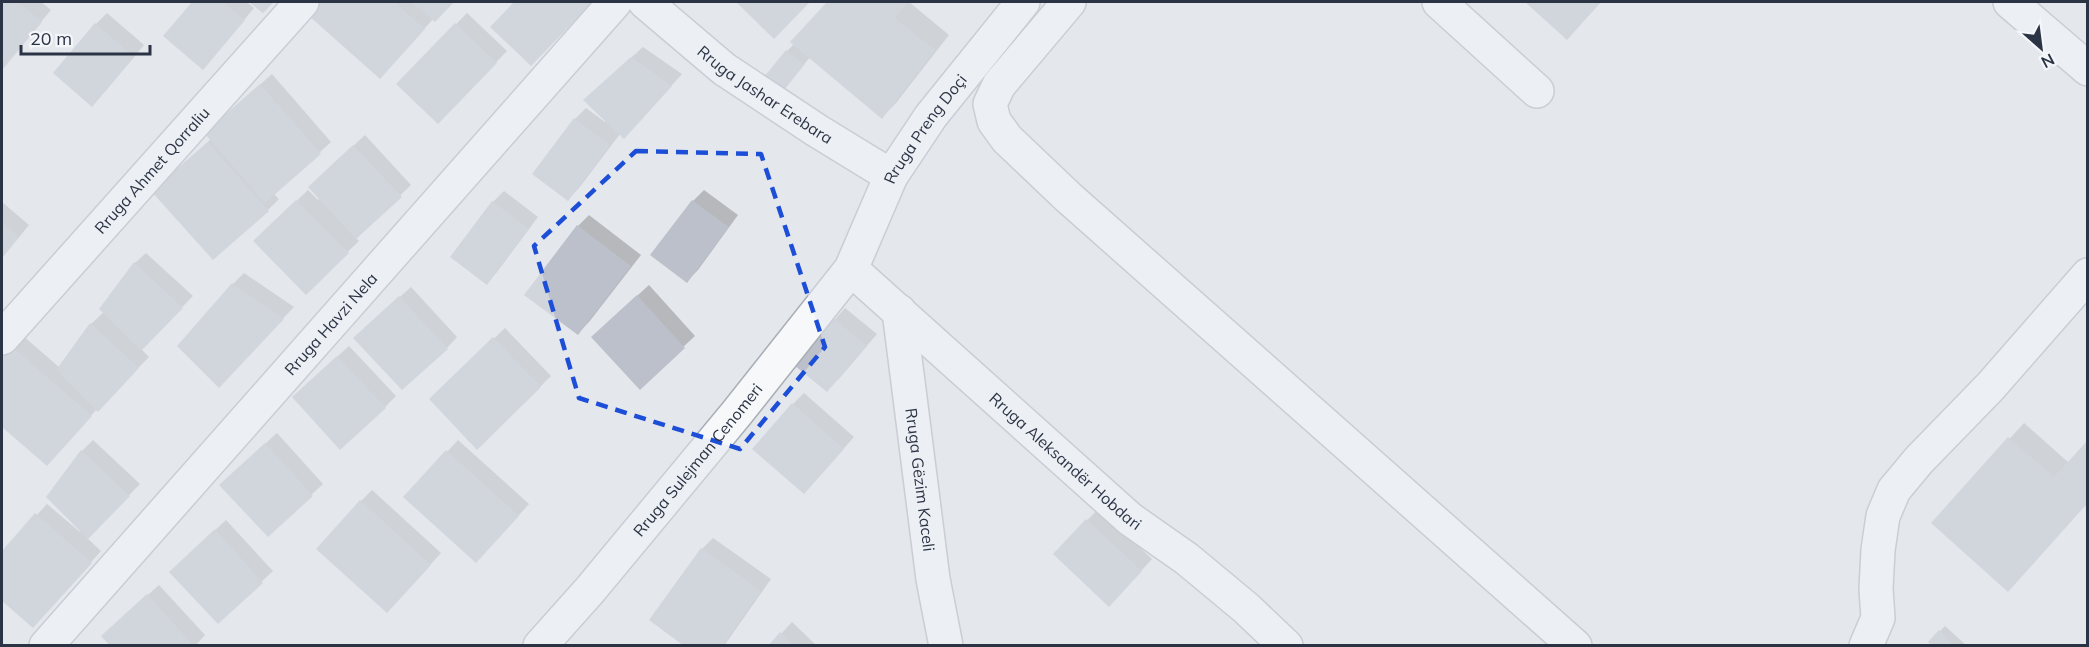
<svg xmlns="http://www.w3.org/2000/svg" width="2089" height="647" font-family="Mulish,sans-serif">
	<rect width="100%" height="100%" fill="#e4e7ec"/>
	<g fill="#0003">
		<path d="M 2,2 L 41,2 L 51,10 L 2,68 Z"/>
		<path d="M 194,2 L 247,2 L 254,8 L 213,57 L 165,36 Z"/>
		<path d="M 323,2 L 454,2 L 435,20 L 433,19 L 391,66 L 310,15 Z"/>
		<path d="M 516,2 L 592,2 L 531,64 L 492,27 Z"/>
		<path d="M 738,2 L 808,2 L 774,36 Z"/>
		<path d="M 829,2 L 909,2 L 949,35 L 896,103 L 882,117 L 810,57 L 784,90 L 787,51 L 794,44 L 792,42 Z"/>
		<path d="M 1527,2 L 1601,2 L 1567,37 Z"/>
		<path d="M 107,13 L 144,45 L 103,94 L 96,24 Z"/>
		<path d="M 467,13 L 507,51 L 438,122 L 398,84 Z"/>
		<path d="M 643,47 L 682,74 L 635,126 L 620,134 L 579,188 L 568,199 L 575,119 L 586,108 L 605,122 L 606,120 L 596,89 Z"/>
		<path d="M 272,74 L 331,142 L 274,194 L 279,199 L 268,210 L 164,181 L 211,139 L 217,123 Z"/>
		<path d="M 365,135 L 411,185 L 356,238 L 359,241 L 306,292 L 255,241 L 308,190 L 318,200 L 320,198 L 321,176 Z"/>
		<path d="M 704,190 L 738,215 L 698,270 L 687,281 L 653,255 L 693,201 Z"/>
		<path d="M 504,191 L 538,217 L 497,272 L 486,283 L 493,202 Z"/>
		<path d="M 2,202 L 29,225 L 2,258 Z"/>
		<path d="M 589,215 L 641,255 L 589,322 L 578,333 L 578,226 Z"/>
		<path d="M 146,253 L 193,296 L 141,349 L 149,357 L 97,409 L 47,464 L 2,425 L 2,357 L 22,335 L 59,367 L 91,324 L 104,312 L 135,263 Z"/>
		<path d="M 244,273 L 294,307 L 229,375 L 233,284 Z"/>
		<path d="M 649,285 L 695,336 L 640,387 L 604,326 Z"/>
		<path d="M 411,287 L 457,337 L 447,348 L 366,327 Z"/>
		<path d="M 845,308 L 877,334 L 838,380 L 796,364 Z"/>
		<path d="M 505,328 L 551,376 L 478,448 L 431,399 Z"/>
		<path d="M 349,346 L 396,396 L 385,407 L 305,386 Z"/>
		<path d="M 804,393 L 854,437 L 815,481 L 793,404 Z"/>
		<path d="M 2024,423 L 2069,463 L 2086,504 L 2008,590 L 1933,523 Z"/>
		<path d="M 277,433 L 323,484 L 268,535 L 232,474 Z"/>
		<path d="M 93,440 L 140,484 L 87,538 L 101,551 L 33,626 L 2,599 L 2,553 L 47,504 L 80,532 L 81,530 L 82,451 Z"/>
		<path d="M 458,440 L 529,504 L 487,550 L 406,497 Z"/>
		<path d="M 372,490 L 441,553 L 398,600 L 361,501 Z"/>
		<path d="M 1098,509 L 1152,559 L 1120,594 L 1055,554 Z"/>
		<path d="M 226,520 L 273,571 L 218,622 L 182,561 Z"/>
		<path d="M 713,538 L 771,579 L 724,646 L 687,646 L 702,549 Z"/>
		<path d="M 159,585 L 205,635 L 195,646 L 112,646 L 114,625 Z"/>
		<path d="M 792,622 L 817,646 L 770,646 Z"/>
		<path d="M 1945,626 L 1967,646 L 1934,646 L 1930,642 Z"/>
	</g>
	<g fill="#bbc0ca">
		<path d="M 2,2 L 18,2 L 42,22 L 2,70 Z"/>
		<path d="M 192,2 L 223,2 L 245,20 L 203,70 L 163,36 Z"/>
		<path d="M 249,2 L 274,2 L 263,13 Z"/>
		<path d="M 321,2 L 394,2 L 425,29 L 380,79 L 308,15 Z"/>
		<path d="M 411,2 L 454,2 L 435,22 Z"/>
		<path d="M 514,2 L 587,2 L 590,5 L 531,66 L 490,27 Z"/>
		<path d="M 736,2 L 810,2 L 774,39 Z"/>
		<path d="M 827,2 L 908,2 L 895,18 L 935,50 L 882,119 L 790,42 Z"/>
		<path d="M 1525,2 L 1601,2 L 1567,40 Z"/>
		<path d="M 95,23 L 134,57 L 92,107 L 53,73 Z"/>
		<path d="M 455,23 L 497,63 L 438,124 L 396,84 Z"/>
		<path d="M 786,50 L 804,65 L 778,97 L 760,82 Z"/>
		<path d="M 631,57 L 672,86 L 624,139 L 583,100 Z"/>
		<path d="M 260,84 L 321,154 L 265,203 L 204,133 Z"/>
		<path d="M 574,118 L 610,145 L 568,201 L 532,174 Z"/>
		<path d="M 208,142 L 269,211 L 213,260 L 151,191 Z"/>
		<path d="M 353,145 L 402,197 L 356,239 L 308,187 Z"/>
		<path d="M 296,200 L 349,253 L 306,295 L 253,241 Z"/>
		<path d="M 692,200 L 729,227 L 687,283 L 650,255 Z"/>
		<path d="M 492,201 L 529,229 L 487,285 L 450,257 Z"/>
		<path d="M 2,222 L 19,237 L 2,257 Z"/>
		<path d="M 577,225 L 631,266 L 578,335 L 524,295 Z"/>
		<path d="M 134,262 L 183,308 L 141,351 L 99,309 Z"/>
		<path d="M 232,283 L 284,319 L 219,388 L 177,346 Z"/>
		<path d="M 637,295 L 685,348 L 640,390 L 591,337 Z"/>
		<path d="M 399,296 L 448,349 L 402,390 L 353,338 Z"/>
		<path d="M 833,318 L 867,346 L 827,392 L 794,365 Z"/>
		<path d="M 90,323 L 139,368 L 98,412 L 56,370 Z"/>
		<path d="M 493,337 L 541,387 L 477,450 L 429,399 Z"/>
		<path d="M 10,345 L 92,416 L 47,466 L 2,427 L 2,354 Z"/>
		<path d="M 337,356 L 386,408 L 340,450 L 292,397 Z"/>
		<path d="M 792,403 L 844,449 L 804,494 L 752,449 Z"/>
		<path d="M 2008,437 L 2054,477 L 2088,440 L 2088,508 L 2085,506 L 2008,592 L 1931,523 Z"/>
		<path d="M 265,443 L 313,496 L 268,537 L 219,485 Z"/>
		<path d="M 81,450 L 130,496 L 88,539 L 46,497 Z"/>
		<path d="M 446,450 L 519,516 L 476,563 L 403,497 Z"/>
		<path d="M 360,500 L 431,565 L 387,613 L 316,549 Z"/>
		<path d="M 35,513 L 92,563 L 33,628 L 2,601 L 2,551 Z"/>
		<path d="M 1086,519 L 1142,571 L 1109,607 L 1053,554 Z"/>
		<path d="M 215,529 L 263,583 L 218,624 L 169,572 Z"/>
		<path d="M 701,548 L 761,591 L 722,646 L 684,646 L 649,620 Z"/>
		<path d="M 147,594 L 194,646 L 110,646 L 101,636 Z"/>
		<path d="M 1939,630 L 1955,646 L 1932,646 L 1928,642 Z"/>
		<path d="M 780,632 L 795,646 L 768,646 Z"/>
	</g>
	<g fill="none" stroke-linecap="round" stroke-linejoin="round">
		<defs>
			<g id="minor">
				<path id="s1" d="M 645,2 L 724,69 L 816,130 L 891,176"/>
				<path d="M 1069,2 L 999,85 L 990,104 L 994,121 L 1007,139 L 1068,197 L 1575,646"/>
				<path d="M 1439,2 L 1537,91"/>
				<path d="M 2010,2 L 2088,69"/>
				<path id="s2" d="M 851,269 L 1130,519 L 1187,559 L 1246,608 L 1286,646"/>
				<path id="s3" d="M 899,311 L 933,579 L 946,646"/>
				<path id="s4" d="M 2,338 L 302,2"/>
				<path id="s5" d="M 46,646 L 615,2"/>
				<path id="s6" d="M 540,646 L 590,590 L 736,414 L 851,269 L 891,176 L 931,116 L 1023,2"/>
				<path d="M 1866,646 L 1878,618 L 1876,589 L 1878,550 L 1883,516 L 1894,490 L 1919,460 L 1990,387 L 2088,275"/>
			</g>
		</defs>
		<use href="#minor" stroke="#a9aeb7" stroke-width="36"/>
		<use href="#minor" stroke="#f7f8fa" stroke-width="33"/>
	</g>
	<path d="M0 0H2089V647H0ZM 636,151 L 761,154 L 825,347 L 740,449 L 579,398 L 534,246 Z" fill="#e4e7ec" fill-opacity=".55" fill-rule="evenodd"/>
	<path fill="none" stroke="#1d4ed8" stroke-width="4.5" stroke-dasharray="12 8" stroke-linejoin="round" d="M 636,151 L 761,154 L 825,347 L 740,449 L 579,398 L 534,246 Z"/>
	<g text-anchor="middle" dominant-baseline="central" stroke-width="4.5" stroke-linejoin="round" paint-order="stroke">
		<g font-size="16" fill="#2b3445" stroke="#f4f6f9">
			<text stroke="none"><textPath href="#s1" startOffset="152">Rruga Jashar Erebara</textPath></text>
			<text stroke="none"><textPath href="#s6" startOffset="648">Rruga Preng Doçi</textPath></text>
			<text stroke="none"><textPath href="#s4" startOffset="225">Rruga Ahmet Qorraliu</textPath></text>
			<text stroke="none"><textPath href="#s5" startOffset="430">Rruga Havzi Nela</textPath></text>
			<text stroke="none"><textPath href="#s6" startOffset="244">Rruga Sulejman Cenomeri</textPath></text>
			<text stroke="none"><textPath href="#s2" startOffset="288">Rruga Aleksandër Hobdari</textPath></text>
			<text stroke="none"><textPath href="#s3" startOffset="170">Rruga Gëzim Kaceli</textPath></text>
		</g>
	</g>
	<rect width="2089" height="647" fill="none" stroke="#2b3445" stroke-width="6"/>
	<g transform="translate(2041 48) rotate(152)" stroke="#f4f6f9" stroke-width="4.5" paint-order="stroke">
	<path d="M0-4.5L10 22L0 15L-10 22Z" fill="#2b3445"/>
	<text y="-9" font-size="16" font-weight="bold" text-anchor="middle" fill="#2b3445">N</text>
	</g>
	<path d="M21 45v9h129v-9" fill="none" stroke="#2b3445" stroke-width="3"/>
	<text x="30" y="45" font-size="18" fill="#2b3445" stroke="#f4f6f9" stroke-width="4.5" paint-order="stroke">20 m</text>
</svg>
